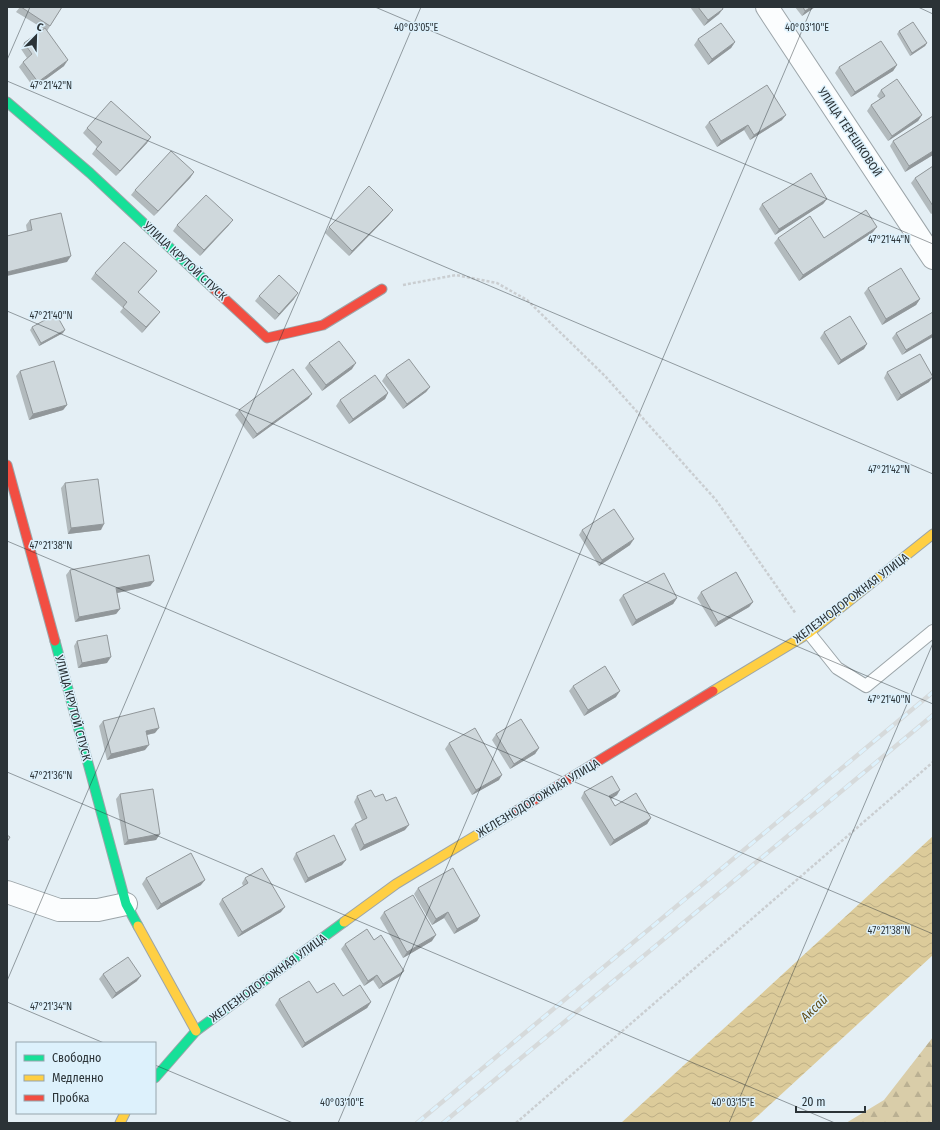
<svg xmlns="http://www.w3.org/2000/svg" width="940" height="1130" font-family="'Fira Sans Condensed',sans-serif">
	<defs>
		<pattern id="forest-firs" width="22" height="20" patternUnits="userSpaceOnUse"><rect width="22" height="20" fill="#d9cda9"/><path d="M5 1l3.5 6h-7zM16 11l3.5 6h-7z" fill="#bab092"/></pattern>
		<pattern id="water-waves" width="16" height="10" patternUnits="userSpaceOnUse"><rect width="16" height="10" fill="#dccb9a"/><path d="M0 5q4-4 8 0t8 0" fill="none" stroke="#bdaf85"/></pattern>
	</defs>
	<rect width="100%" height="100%" fill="#e4eff5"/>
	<path fill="url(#forest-firs)" d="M 933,1037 L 933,1123 L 846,1123 L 884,1100 Z"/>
	<path fill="url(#water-waves)" d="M 933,836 L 933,955 L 750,1123 L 621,1123 Z"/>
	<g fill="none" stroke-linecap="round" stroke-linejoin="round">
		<defs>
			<path id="lane" d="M 809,633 L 837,668 L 866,686 L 933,631"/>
			<g id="street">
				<path d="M 767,7 L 933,258"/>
				<path d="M 7,892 L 59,910 L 98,910 L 126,904"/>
			</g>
			<g id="fast">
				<path d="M 7,102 L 90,173 L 214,289"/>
				<path d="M 55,641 L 126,904 L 138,926"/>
				<path d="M 155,1078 L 196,1031 L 344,922"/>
			</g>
			<g id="slow">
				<path d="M 713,691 L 809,633 L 933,534"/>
				<path d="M 344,922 L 396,884 L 513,813"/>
				<path d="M 138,926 L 196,1031"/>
				<path d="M 120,1123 L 125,1113"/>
			</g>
			<g id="jam">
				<path d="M 214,289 L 267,338 L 323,325 L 382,289"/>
				<path d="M 7,465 L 55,641"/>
				<path d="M 513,813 L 713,691"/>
			</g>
		</defs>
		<use href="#lane" stroke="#9ca5a9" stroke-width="14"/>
		<use href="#street" stroke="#9ca5a9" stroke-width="24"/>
		<use href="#fast" stroke="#9ca5a9" stroke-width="11"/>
		<use href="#slow" stroke="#9ca5a9" stroke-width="11"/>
		<use href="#jam" stroke="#9ca5a9" stroke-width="11"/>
		<g stroke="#caced1" stroke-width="2.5" stroke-dasharray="3 2" stroke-linecap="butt">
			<path d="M 403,285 L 456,275 L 497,283 L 527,300 L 605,376 L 716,500 L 796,614"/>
			<path d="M 516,1123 L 933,762"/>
		</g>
		<use href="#lane" stroke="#fbfdfe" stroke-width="12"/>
		<use href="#street" stroke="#fbfdfe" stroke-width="22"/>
		<use href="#fast" stroke="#16e098" stroke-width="9"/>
		<use href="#slow" stroke="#ffcf43" stroke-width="9"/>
		<use href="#jam" stroke="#f24e42" stroke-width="9"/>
		<defs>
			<g id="rail">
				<path d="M 417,1123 L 933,692"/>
				<path d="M 443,1123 L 933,715"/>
			</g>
		</defs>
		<use href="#rail" stroke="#d6dadb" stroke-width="4.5"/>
		<use href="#rail" stroke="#ddf1fc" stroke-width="3" stroke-dasharray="9" stroke-linecap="butt"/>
	</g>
	<g fill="#b2babd">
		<path d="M 20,7 L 62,7 L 47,31 L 64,66 L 34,88 L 19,67 L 23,62 L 27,58 L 21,49 L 24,43 L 44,29 L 16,12 Z"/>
		<path d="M 690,7 L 722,7 L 719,14 L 704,26 Z"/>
		<path d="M 795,7 L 815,7 L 802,16 Z"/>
		<path d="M 899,31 L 927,43 L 925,46 L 910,56 L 897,34 Z"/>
		<path d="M 698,39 L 735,42 L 731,48 L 708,65 L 694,45 Z"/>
		<path d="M 897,65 L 893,71 L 851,97 L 835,73 L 839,67 Z"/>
		<path d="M 881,90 L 922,115 L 918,121 L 888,141 L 867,111 L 871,105 L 880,99 L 877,96 Z"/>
		<path d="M 933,116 L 933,155 L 905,172 L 890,146 L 893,141 Z"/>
		<path d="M 782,120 L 750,140 L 744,130 L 717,147 L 705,127 L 709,122 Z"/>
		<path d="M 87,128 L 147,143 L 116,176 L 92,154 L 97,147 L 83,133 Z"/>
		<path d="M 933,166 L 933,213 L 931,214 L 911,183 L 915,178 Z"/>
		<path d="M 194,172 L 190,178 L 154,216 L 131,195 L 135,190 Z"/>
		<path d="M 827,199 L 823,204 L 775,235 L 759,209 L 762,204 Z"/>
		<path d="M 389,215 L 349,256 L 325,233 L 329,227 Z"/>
		<path d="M 30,220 L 67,262 L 27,231 L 26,225 Z"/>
		<path d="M 177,225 L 229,225 L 200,256 L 173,231 Z"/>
		<path d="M 873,232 L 799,281 L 774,243 L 778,238 L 824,238 Z"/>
		<path d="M 157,271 L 153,276 L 138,292 L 160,312 L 156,317 L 142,333 L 120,312 L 123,308 L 91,279 L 95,273 Z"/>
		<path d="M 868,288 L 920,299 L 916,305 L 882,325 L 864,293 Z"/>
		<path d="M 259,296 L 294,299 L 275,320 L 255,301 Z"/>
		<path d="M 933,312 L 902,355 L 892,338 L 896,333 Z"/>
		<path d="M 32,327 L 63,333 L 39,346 L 30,330 Z"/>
		<path d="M 824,332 L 864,349 L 838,365 L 820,338 Z"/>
		<path d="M 309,363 L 352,369 L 322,391 L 305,368 Z"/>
		<path d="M 20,371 L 67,405 L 63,410 L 29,420 L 16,376 Z"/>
		<path d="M 887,372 L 929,382 L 897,401 L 884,378 Z"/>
		<path d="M 386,375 L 430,387 L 426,392 L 403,409 L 382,381 Z"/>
		<path d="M 388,393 L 385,399 L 349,424 L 336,406 L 340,400 Z"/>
		<path d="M 312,394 L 308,399 L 253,439 L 235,415 L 239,410 Z"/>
		<path d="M 65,483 L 101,530 L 68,534 L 61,488 Z"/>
		<path d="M 582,530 L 630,545 L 599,566 L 579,535 Z"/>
		<path d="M 70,570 L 154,581 L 150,586 L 117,593 L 120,609 L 116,614 L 75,622 L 66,575 Z"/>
		<path d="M 701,592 L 753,602 L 749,607 L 715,627 L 697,598 Z"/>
		<path d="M 623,595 L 677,598 L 673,604 L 632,626 L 619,600 Z"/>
		<path d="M 77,641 L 107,663 L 78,668 L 74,646 Z"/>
		<path d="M 573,686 L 616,697 L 584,716 L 569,691 Z"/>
		<path d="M 103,721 L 155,733 L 147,735 L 145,750 L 107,760 L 99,726 Z"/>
		<path d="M 496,734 L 539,748 L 535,754 L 510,769 L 492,740 Z"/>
		<path d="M 449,743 L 499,780 L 472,795 L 445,749 Z"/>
		<path d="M 584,792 L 617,795 L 611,799 L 615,806 L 651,818 L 647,824 L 610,846 L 581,798 Z"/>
		<path d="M 120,794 L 160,834 L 156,840 L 124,845 L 116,799 Z"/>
		<path d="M 357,796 L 375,797 L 386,801 L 405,830 L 360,851 L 351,829 L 355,824 L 362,820 L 354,802 Z"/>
		<path d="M 296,853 L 342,865 L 305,883 L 293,859 Z"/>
		<path d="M 146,878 L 201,885 L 157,910 L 142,884 Z"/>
		<path d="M 245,878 L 281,912 L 238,937 L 219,904 L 222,899 L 243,886 L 242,883 Z"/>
		<path d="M 418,888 L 480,916 L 477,921 L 454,934 L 444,918 L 432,925 L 414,894 Z"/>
		<path d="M 384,912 L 432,941 L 403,958 L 380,918 Z"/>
		<path d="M 374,940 L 400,976 L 379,989 L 373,980 L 364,986 L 341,949 L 345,944 Z"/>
		<path d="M 103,974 L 137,981 L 112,999 L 99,979 Z"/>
		<path d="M 317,993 L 371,1002 L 367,1008 L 302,1048 L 275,1005 L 279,999 Z"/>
	</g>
	<g fill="#91979a">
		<path d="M 811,7 L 815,7 L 802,16 L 805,11 Z"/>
		<path d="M 723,9 L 719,14 L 704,26 L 708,20 Z"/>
		<path d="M 735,42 L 731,48 L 708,65 L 712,59 Z"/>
		<path d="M 927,43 L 925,46 L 910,56 L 912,53 Z"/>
		<path d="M 68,60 L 64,66 L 34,88 L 38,82 Z"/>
		<path d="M 897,65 L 893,71 L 851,97 L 855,92 Z"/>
		<path d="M 786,115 L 782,120 L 750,140 L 754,135 Z"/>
		<path d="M 922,115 L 918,121 L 888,141 L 892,136 Z"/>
		<path d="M 748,125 L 744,130 L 717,147 L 721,141 Z"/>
		<path d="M 151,137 L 147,143 L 116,176 L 120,171 Z"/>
		<path d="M 933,151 L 933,155 L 905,172 L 909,166 Z"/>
		<path d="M 194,172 L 190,178 L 154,216 L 158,211 Z"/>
		<path d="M 827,199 L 823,204 L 775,235 L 779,229 Z"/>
		<path d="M 393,210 L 389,215 L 349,256 L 352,251 Z"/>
		<path d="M 233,220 L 229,225 L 200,256 L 204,250 Z"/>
		<path d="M 877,227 L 873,232 L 799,281 L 803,275 Z"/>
		<path d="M 71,256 L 67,262 L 7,276 L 7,272 Z"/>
		<path d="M 157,271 L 153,276 L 134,297 L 138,292 Z"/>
		<path d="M 298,293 L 294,299 L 275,320 L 279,314 Z"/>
		<path d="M 920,299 L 916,305 L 882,325 L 886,319 Z"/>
		<path d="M 160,312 L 156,317 L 142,333 L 146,327 Z"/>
		<path d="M 65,330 L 63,333 L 39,346 L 41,343 Z"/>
		<path d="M 933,334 L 933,337 L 902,355 L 906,350 Z"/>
		<path d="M 867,344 L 864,349 L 838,365 L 841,360 Z"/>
		<path d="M 356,363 L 352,369 L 322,391 L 326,385 Z"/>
		<path d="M 933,377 L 929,382 L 897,401 L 901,395 Z"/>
		<path d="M 430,387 L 426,392 L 403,409 L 407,404 Z"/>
		<path d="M 388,393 L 385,399 L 349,424 L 353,419 Z"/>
		<path d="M 312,394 L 308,399 L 253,439 L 257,434 Z"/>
		<path d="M 67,405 L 63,410 L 29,420 L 33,414 Z"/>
		<path d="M 104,524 L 101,530 L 68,534 L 71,528 Z"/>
		<path d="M 634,539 L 630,545 L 599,566 L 602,560 Z"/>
		<path d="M 154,581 L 150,586 L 112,594 L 116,588 Z"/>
		<path d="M 677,598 L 673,604 L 632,626 L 636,620 Z"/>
		<path d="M 753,602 L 749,607 L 715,627 L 718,622 Z"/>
		<path d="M 120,609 L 116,614 L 75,622 L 79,617 Z"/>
		<path d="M 111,657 L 107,663 L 78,668 L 82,663 Z"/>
		<path d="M 620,691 L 616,697 L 584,716 L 588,710 Z"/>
		<path d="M 159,728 L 155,733 L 142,736 L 146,731 Z"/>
		<path d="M 149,745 L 145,750 L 107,760 L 111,754 Z"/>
		<path d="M 539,748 L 535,754 L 510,769 L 514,764 Z"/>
		<path d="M 502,775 L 499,780 L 472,795 L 476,790 Z"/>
		<path d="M 620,790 L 617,795 L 606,802 L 609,796 Z"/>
		<path d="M 651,818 L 647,824 L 610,846 L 614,840 Z"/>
		<path d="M 409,825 L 405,830 L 360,851 L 364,845 Z"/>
		<path d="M 160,834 L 156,840 L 124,845 L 128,840 Z"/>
		<path d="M 346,860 L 342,865 L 305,883 L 308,878 Z"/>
		<path d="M 205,880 L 201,885 L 157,910 L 161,904 Z"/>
		<path d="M 285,907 L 281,912 L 238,937 L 242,932 Z"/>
		<path d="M 448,912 L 444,918 L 432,925 L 436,919 Z"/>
		<path d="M 480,916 L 477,921 L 454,934 L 457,929 Z"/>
		<path d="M 436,935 L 432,941 L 403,958 L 407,952 Z"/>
		<path d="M 404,971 L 400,976 L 379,989 L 383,984 Z"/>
		<path d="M 377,975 L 373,980 L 364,986 L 368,981 Z"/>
		<path d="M 141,976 L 137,981 L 112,999 L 116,993 Z"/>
		<path d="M 371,1002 L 367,1008 L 302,1048 L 305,1043 Z"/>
	</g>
	<g fill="#cfd8dc" stroke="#91979a">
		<path d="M 21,7 L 62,7 L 50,26 Z"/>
		<path d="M 698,7 L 722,7 L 723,9 L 708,20 Z"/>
		<path d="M 803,7 L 811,7 L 805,11 Z"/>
		<path d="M 913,22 L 927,43 L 912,53 L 899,31 Z"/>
		<path d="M 721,23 L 735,42 L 712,59 L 698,39 Z"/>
		<path d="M 45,28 L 68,60 L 38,82 L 23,62 L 32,54 L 24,43 Z"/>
		<path d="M 881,41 L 897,65 L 855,92 L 839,67 Z"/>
		<path d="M 897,79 L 922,115 L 892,136 L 871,105 L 885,96 L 881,90 Z"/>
		<path d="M 767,85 L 786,115 L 754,135 L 748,125 L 721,141 L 709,122 Z"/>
		<path d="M 111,101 L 151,137 L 120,171 L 96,149 L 102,142 L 87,128 Z"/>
		<path d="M 933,116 L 933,151 L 909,166 L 893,141 Z"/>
		<path d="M 171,151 L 194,172 L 158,211 L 135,190 Z"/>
		<path d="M 933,166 L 933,206 L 915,178 Z"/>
		<path d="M 811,173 L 827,199 L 779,229 L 762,204 Z"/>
		<path d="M 369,186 L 393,210 L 352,251 L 329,227 Z"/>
		<path d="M 206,195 L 233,220 L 204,250 L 177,225 Z"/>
		<path d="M 866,210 L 877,227 L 803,275 L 778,238 L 810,216 L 824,238 Z"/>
		<path d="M 61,213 L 71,256 L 7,272 L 7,236 L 32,230 L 30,220 Z"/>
		<path d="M 124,242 L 157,271 L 138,292 L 160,312 L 146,327 L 123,307 L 127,302 L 95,273 Z"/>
		<path d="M 901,268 L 920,299 L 886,319 L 868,288 Z"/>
		<path d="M 279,275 L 298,293 L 279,314 L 259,296 Z"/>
		<path d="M 933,312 L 933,334 L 906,350 L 896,333 Z"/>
		<path d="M 56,314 L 65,330 L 41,343 L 32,327 Z"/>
		<path d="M 850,316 L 867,344 L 841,360 L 824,332 Z"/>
		<path d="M 339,341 L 356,363 L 326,385 L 309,363 Z"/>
		<path d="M 920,354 L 933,377 L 901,395 L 887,372 Z"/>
		<path d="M 409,359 L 430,387 L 407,404 L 386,375 Z"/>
		<path d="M 54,361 L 67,405 L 33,414 L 20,371 Z"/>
		<path d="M 293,369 L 312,394 L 257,434 L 239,410 Z"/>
		<path d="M 375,375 L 388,393 L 353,419 L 340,400 Z"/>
		<path d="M 98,479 L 104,524 L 71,528 L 65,483 Z"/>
		<path d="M 614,509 L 634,539 L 602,560 L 582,530 Z"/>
		<path d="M 149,555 L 154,581 L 116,588 L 120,609 L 79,617 L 70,570 Z"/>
		<path d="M 736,572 L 753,602 L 718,622 L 701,592 Z"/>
		<path d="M 664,573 L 677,598 L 636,620 L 623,595 Z"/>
		<path d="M 107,635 L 111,657 L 82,663 L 77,641 Z"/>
		<path d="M 605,666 L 620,691 L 588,710 L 573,686 Z"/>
		<path d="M 154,708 L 159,728 L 146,731 L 149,745 L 111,754 L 103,721 Z"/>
		<path d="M 521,719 L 539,748 L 514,764 L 496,734 Z"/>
		<path d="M 475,728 L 502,775 L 476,790 L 449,743 Z"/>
		<path d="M 612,776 L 620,790 L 609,796 L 615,806 L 636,793 L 651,818 L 614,840 L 584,792 Z"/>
		<path d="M 153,789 L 160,834 L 128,840 L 120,794 Z"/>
		<path d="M 371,790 L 375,797 L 383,794 L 386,801 L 396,797 L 409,825 L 364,845 L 355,824 L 367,818 L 357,796 Z"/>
		<path d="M 7,835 L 10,837 L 7,842 Z"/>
		<path d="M 334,835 L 346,860 L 308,878 L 296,853 Z"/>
		<path d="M 191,853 L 205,880 L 161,904 L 146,878 Z"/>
		<path d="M 262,868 L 285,907 L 242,932 L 222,899 L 248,883 L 245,878 Z"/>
		<path d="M 453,868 L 480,916 L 457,929 L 448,912 L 436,919 L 418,888 Z"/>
		<path d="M 413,895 L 436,935 L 407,952 L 384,912 Z"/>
		<path d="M 367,929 L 374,940 L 381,935 L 404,971 L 383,984 L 377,975 L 368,981 L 345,944 Z"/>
		<path d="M 128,957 L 141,976 L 116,993 L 103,974 Z"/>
		<path d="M 309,981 L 317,993 L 334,983 L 343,996 L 360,985 L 371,1002 L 305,1043 L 279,999 Z"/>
	</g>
	<path fill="none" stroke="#2b3337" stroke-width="1" stroke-opacity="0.45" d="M 375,7 L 933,244M 918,7 L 933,14M 7,60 L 30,7M 7,81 L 933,474M 7,311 L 933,704M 7,541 L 933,934M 7,772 L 835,1123M 7,981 L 421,7M 7,1002 L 104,1043M 155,1065 L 293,1123M 338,1123 L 812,7M 729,1123 L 933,643"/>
	<g text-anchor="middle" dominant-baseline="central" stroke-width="3" stroke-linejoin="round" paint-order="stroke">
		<g font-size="12" fill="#2b3337" stroke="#ddf1fc">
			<text transform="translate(850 132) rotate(56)">УЛИЦА ТЕРЕШКОВОЙ</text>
			<text transform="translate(185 261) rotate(43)">УЛИЦА КРУТОЙ СПУСК</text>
			<text transform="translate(851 598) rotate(-37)">ЖЕЛЕЗНОДОРОЖНАЯ УЛИЦА</text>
			<text transform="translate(73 708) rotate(75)">УЛИЦА КРУТОЙ СПУСК</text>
			<text transform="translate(538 798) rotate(-31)">ЖЕЛЕЗНОДОРОЖНАЯ УЛИЦА</text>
			<text transform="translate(268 978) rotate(-36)">ЖЕЛЕЗНОДОРОЖНАЯ УЛИЦА</text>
		</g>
		<g font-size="13" font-style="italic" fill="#614d16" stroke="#ddf1fc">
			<text transform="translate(814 1008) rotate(-44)">Аксай</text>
		</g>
	</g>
	<g font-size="10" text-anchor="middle" fill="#2b3337" stroke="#ddf1fc" stroke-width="3" stroke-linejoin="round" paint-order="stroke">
		<text x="416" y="31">40°03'05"E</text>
		<text x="807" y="31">40°03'10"E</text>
		<text x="51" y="89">47°21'42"N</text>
		<text x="889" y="243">47°21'44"N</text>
		<text x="51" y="319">47°21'40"N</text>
		<text x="889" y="473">47°21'42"N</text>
		<text x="51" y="549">47°21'38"N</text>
		<text x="889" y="703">47°21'40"N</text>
		<text x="51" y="779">47°21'36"N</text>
		<text x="889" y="934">47°21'38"N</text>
		<text x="51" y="1010">47°21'34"N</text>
		<text x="342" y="1106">40°03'10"E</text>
		<text x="733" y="1106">40°03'15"E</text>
	</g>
	<rect width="940" height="1130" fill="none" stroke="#2b3337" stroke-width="16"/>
	<rect x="16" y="1042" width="140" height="72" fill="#ddf1fc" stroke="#96a5ad"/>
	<rect x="24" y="1055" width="20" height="6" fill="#16e098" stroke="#96a5ad"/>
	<text x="52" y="1062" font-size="12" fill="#2b3337">Свободно</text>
	<rect x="24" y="1075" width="20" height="6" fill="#ffcf43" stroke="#96a5ad"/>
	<text x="52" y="1082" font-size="12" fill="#2b3337">Медленно</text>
	<rect x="24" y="1095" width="20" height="6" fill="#f24e42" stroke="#96a5ad"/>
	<text x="52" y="1102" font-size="12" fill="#2b3337">Пробка</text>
	<g transform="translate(36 36) rotate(23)" stroke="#ddf1fc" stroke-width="3" paint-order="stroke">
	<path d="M0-3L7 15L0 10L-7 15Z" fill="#2b3337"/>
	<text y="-6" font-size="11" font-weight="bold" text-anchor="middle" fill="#2b3337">С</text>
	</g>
	<path d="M796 1106v6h69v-6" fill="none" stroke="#2b3337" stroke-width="2"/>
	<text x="802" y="1106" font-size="12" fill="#2b3337" stroke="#ddf1fc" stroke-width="3" paint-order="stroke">20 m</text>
</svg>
